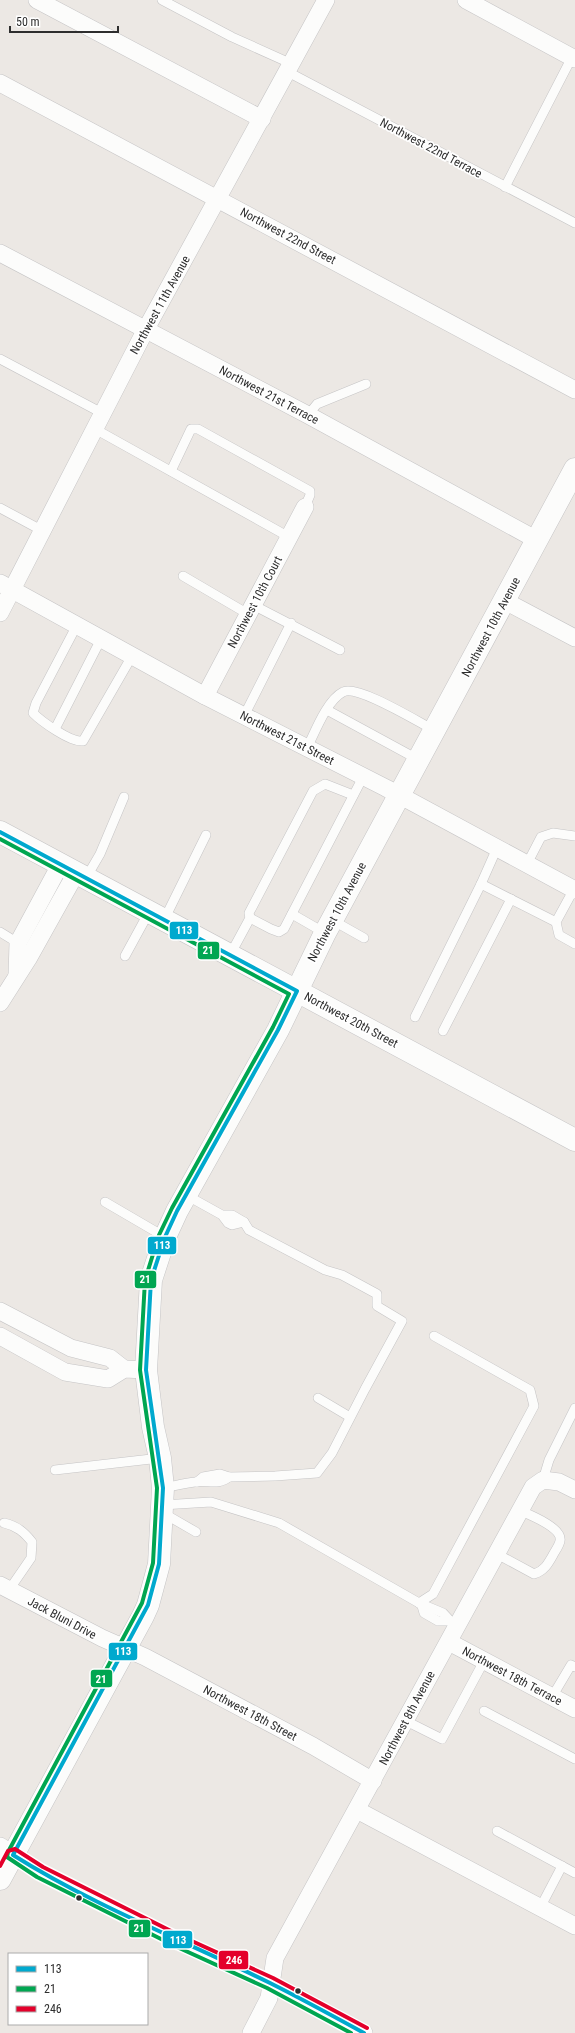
<svg xmlns="http://www.w3.org/2000/svg" width="575" height="2033" font-family="'Roboto Condensed',sans-serif">
	<rect width="100%" height="100%" fill="#ece8e4"/>
	<g fill="none" stroke-linecap="round" stroke-linejoin="round">
		<defs>
			<g id="service">
				<path d="M 162,0 L 232,37 L 292,64"/>
				<path d="M 288,72 L 575,223"/>
				<path d="M 505,187 L 572,57"/>
				<path d="M 0,359 L 102,413"/>
				<path d="M 308,415 L 317,404 L 366,384"/>
				<path d="M 95,429 L 289,537"/>
				<path d="M 171,471 L 191,429 L 198,429 L 310,491 L 310,495 L 305,507"/>
				<path d="M 0,508 L 43,531"/>
				<path d="M 183,576 L 248,614"/>
				<path d="M 253,605 L 340,650"/>
				<path d="M 77,625 L 36,703 L 33,713 C 41,721 71,743 83,741 L 132,656"/>
				<path d="M 327,710 L 419,760"/>
				<path d="M 244,716 L 291,623"/>
				<path d="M 55,729 L 101,639"/>
				<path d="M 307,748 C 315,732 327,700 343,692 C 357,684 418,722 434,730"/>
				<path d="M 527,864 L 541,837 L 553,833 L 575,836"/>
				<path d="M 86,878 L 100,854 L 124,797"/>
				<path d="M 481,884 L 556,922"/>
				<path d="M 574,889 L 556,922 L 559,935 L 575,944"/>
				<path d="M 292,914 L 325,933"/>
				<path d="M 250,918 L 271,929 L 279,932 L 284,929 L 363,777"/>
				<path d="M 164,920 L 206,835"/>
				<path d="M 332,920 L 364,938"/>
				<path d="M 0,932 L 18,943"/>
				<path d="M 230,955 L 250,918 L 249,913 L 313,791 L 325,784 L 353,795"/>
				<path d="M 125,956 L 149,912"/>
				<path d="M 415,1017 L 481,884 L 497,848"/>
				<path d="M 443,1031 L 511,899"/>
				<path d="M 186,1195 L 222,1215 L 228,1223 L 232,1225 L 244,1222 L 232,1215 L 222,1215"/>
				<path d="M 105,1202 L 165,1237"/>
				<path d="M 318,1398 L 350,1417"/>
				<path d="M 55,1470 L 160,1458"/>
				<path d="M 543,1480 L 549,1460 L 575,1408"/>
				<path d="M 197,1482 L 203,1477 L 220,1474 L 229,1477 L 275,1476 L 317,1473 L 332,1453 L 365,1389 L 402,1321 L 377,1306 L 377,1294 L 342,1275 L 325,1270 L 249,1230 L 244,1222"/>
				<path d="M 163,1488 C 174,1486 185,1483 195,1482 C 208,1480 218,1486 229,1477"/>
				<path d="M 162,1505 L 211,1502 L 279,1523 L 419,1603 L 433,1594 L 534,1406 L 530,1390 L 434,1336"/>
				<path d="M 163,1513 L 196,1532"/>
				<path d="M 4,1523 C 17,1526 24,1532 32,1542 L 31,1558 L 9,1590"/>
				<path d="M 497,1554 L 534,1574 C 544,1571 548,1564 553,1555 C 555,1551 559,1546 560,1541 C 563,1528 530,1515 521,1511"/>
				<path d="M 419,1603 L 443,1613 L 456,1627"/>
				<path d="M 422,1606 L 424,1613 L 438,1621 L 449,1621"/>
				<path d="M 552,1697 L 571,1665 L 575,1667"/>
				<path d="M 484,1711 L 575,1759"/>
				<path d="M 406,1721 L 442,1739 L 484,1661"/>
				<path d="M 497,1831 L 575,1873"/>
				<path d="M 540,1908 L 562,1866"/>
			</g>
			<g id="minor">
				<path d="M 37,0 L 262,119"/>
				<path d="M 466,0 L 575,59"/>
				<path d="M 0,83 L 575,390"/>
				<path d="M 0,253 L 308,415 L 537,540"/>
				<path d="M 0,583 L 205,696 L 386,788 L 575,890"/>
				<path d="M 505,601 L 575,638"/>
				<path d="M 0,613 L 146,329 L 326,0"/>
				<path d="M 205,696 L 305,507"/>
				<path d="M 17,975 L 18,943 L 60,865"/>
				<path d="M 0,1003 L 28,959 L 76,873"/>
				<path d="M 0,1311 L 71,1348 L 110,1358 L 124,1369"/>
				<path d="M 0,1336 L 65,1372 L 108,1379 L 124,1369 L 146,1370"/>
				<path d="M 0,1585 L 102,1638 L 145,1657 L 313,1746 L 373,1781"/>
				<path d="M 449,1642 L 575,1709"/>
				<path d="M 357,1810 L 575,1926"/>
				<path d="M 0,1846 L 40,1872 L 180,1942 L 270,1983 L 364,2033"/>
				<path d="M 251,2033 L 269,1998 L 275,1958 L 533,1487 L 543,1480 L 559,1482 L 575,1490"/>
			</g>
			<path id="tertiary" d="M 0,1879 L 143,1616 L 148,1605 L 159,1564 L 163,1488 L 160,1458 L 153,1427 L 146,1370 L 151,1280 L 165,1237 L 177,1211 L 278,1030 L 325,933 L 575,469"/>
			<path id="secondary" d="M 0,832 L 575,1140"/>
		</defs>
		<use href="#service" stroke="#c5c4c5" stroke-width="10"/>
		<use href="#minor" stroke="#c5c4c5" stroke-width="18"/>
		<use href="#tertiary" stroke="#c5c4c5" stroke-width="23"/>
		<use href="#secondary" stroke="#c5c4c5" stroke-width="23"/>
		<use href="#service" stroke="#fcfcfb" stroke-width="9"/>
		<use href="#minor" stroke="#fcfcfb" stroke-width="17"/>
		<use href="#tertiary" stroke="#fcfcfb" stroke-width="22"/>
		<use href="#secondary" stroke="#fcfcfb" stroke-width="22"/>
		<defs>
			<path id="bus-1" d="M 0,832 L 297,991 L 278,1030 L 177,1211 L 165,1237 L 151,1280 L 146,1370 L 163,1488 L 159,1564 L 148,1605 L 13,1855 C 94,1906 185,1941 270,1983 C 302,1999 333,2016 364,2033"/>
			<path id="bus-2" d="M 0,839 L 289,994 L 273,1027 L 172,1208 L 159,1235 L 145,1280 L 140,1370 L 157,1488 L 153,1563 L 142,1603 L 8,1852 L 7,1857 L 37,1877 L 177,1947 L 267,1988 L 351,2033"/>
			<path id="bus-3" d="M 0,1866 L 8,1851 L 15,1849 L 43,1867 L 183,1937 L 273,1978 L 367,2028"/>
		</defs>
		<use href="#bus-1" stroke="#fff" stroke-width="7"/>
		<use href="#bus-2" stroke="#fff" stroke-width="7"/>
		<use href="#bus-3" stroke="#fff" stroke-width="7"/>
		<use href="#bus-1" stroke="#00a9ce" stroke-width="4"/>
		<use href="#bus-2" stroke="#00a651" stroke-width="4"/>
		<use href="#bus-3" stroke="#e4002b" stroke-width="4"/>
	</g>
	<g fill="#2e2e2e" stroke="#fff" stroke-width="1.5">
		<circle cx="79" cy="1898" r="3.5"/>
		<circle cx="298" cy="1991" r="3.5"/>
	</g>
	<g text-anchor="middle" dominant-baseline="central" stroke-width="3.5" stroke-linejoin="round" paint-order="stroke">
		<g font-size="12" fill="#2e2e2e" stroke="#fff">
			<text transform="translate(431 148) rotate(28)">Northwest 22nd Terrace</text>
			<text transform="translate(288 236) rotate(28)">Northwest 22nd Street</text>
			<text transform="translate(160 305) rotate(-61)">Northwest 11th Avenue</text>
			<text transform="translate(269 395) rotate(28)">Northwest 21st Terrace</text>
			<text transform="translate(255 602) rotate(-62)">Northwest 10th Court</text>
			<text transform="translate(491 627) rotate(-62)">Northwest 10th Avenue</text>
			<text transform="translate(287 738) rotate(27)">Northwest 21st Street</text>
			<text transform="translate(337 912) rotate(-62)">Northwest 10th Avenue</text>
			<text transform="translate(351 1020) rotate(28)">Northwest 20th Street</text>
			<text transform="translate(62 1618) rotate(28)">Jack Bluni Drive</text>
			<text transform="translate(512 1676) rotate(28)">Northwest 18th Terrace</text>
			<text transform="translate(250 1713) rotate(28)">Northwest 18th Street</text>
			<text transform="translate(407 1718) rotate(-62)">Northwest 8th Avenue</text>
		</g>
	</g>
	<g stroke="#fff" stroke-width="1.5">
		<rect x="169" y="921" width="30" height="19" rx="4" fill="#00a9ce"/>
		<rect x="197" y="941" width="23" height="19" rx="4" fill="#00a651"/>
		<rect x="147" y="1236" width="30" height="19" rx="4" fill="#00a9ce"/>
		<rect x="134" y="1270" width="23" height="19" rx="4" fill="#00a651"/>
		<rect x="108" y="1642" width="30" height="19" rx="4" fill="#00a9ce"/>
		<rect x="90" y="1669" width="23" height="19" rx="4" fill="#00a651"/>
		<rect x="128" y="1919" width="23" height="19" rx="4" fill="#00a651"/>
		<rect x="162" y="1930" width="31" height="19" rx="4" fill="#00a9ce"/>
		<rect x="218" y="1950" width="31" height="20" rx="4" fill="#e4002b"/>
	</g>
	<g font-size="11" text-anchor="middle" font-weight="bold" fill="#fff">
		<text x="184" y="934">113</text>
		<text x="208" y="954">21</text>
		<text x="162" y="1249">113</text>
		<text x="145" y="1283">21</text>
		<text x="123" y="1655">113</text>
		<text x="101" y="1683">21</text>
		<text x="139" y="1932">21</text>
		<text x="178" y="1944">113</text>
		<text x="234" y="1964">246</text>
	</g>
	<rect x="8" y="1953" width="140" height="72" fill="#ffffff" stroke="#ababab"/>
	<rect x="16" y="1966" width="20" height="6" fill="#00a9ce" stroke="#ababab"/>
	<text x="44" y="1973" font-size="12" fill="#2e2e2e">113</text>
	<rect x="16" y="1986" width="20" height="6" fill="#00a651" stroke="#ababab"/>
	<text x="44" y="1993" font-size="12" fill="#2e2e2e">21</text>
	<rect x="16" y="2006" width="20" height="6" fill="#e4002b" stroke="#ababab"/>
	<text x="44" y="2013" font-size="12" fill="#2e2e2e">246</text>
	<path d="M10 26v6h108v-6" fill="none" stroke="#2e2e2e" stroke-width="2"/>
	<text x="16" y="26" font-size="12" fill="#2e2e2e" stroke="#ffffff" stroke-width="3" paint-order="stroke">50 m</text>
</svg>
